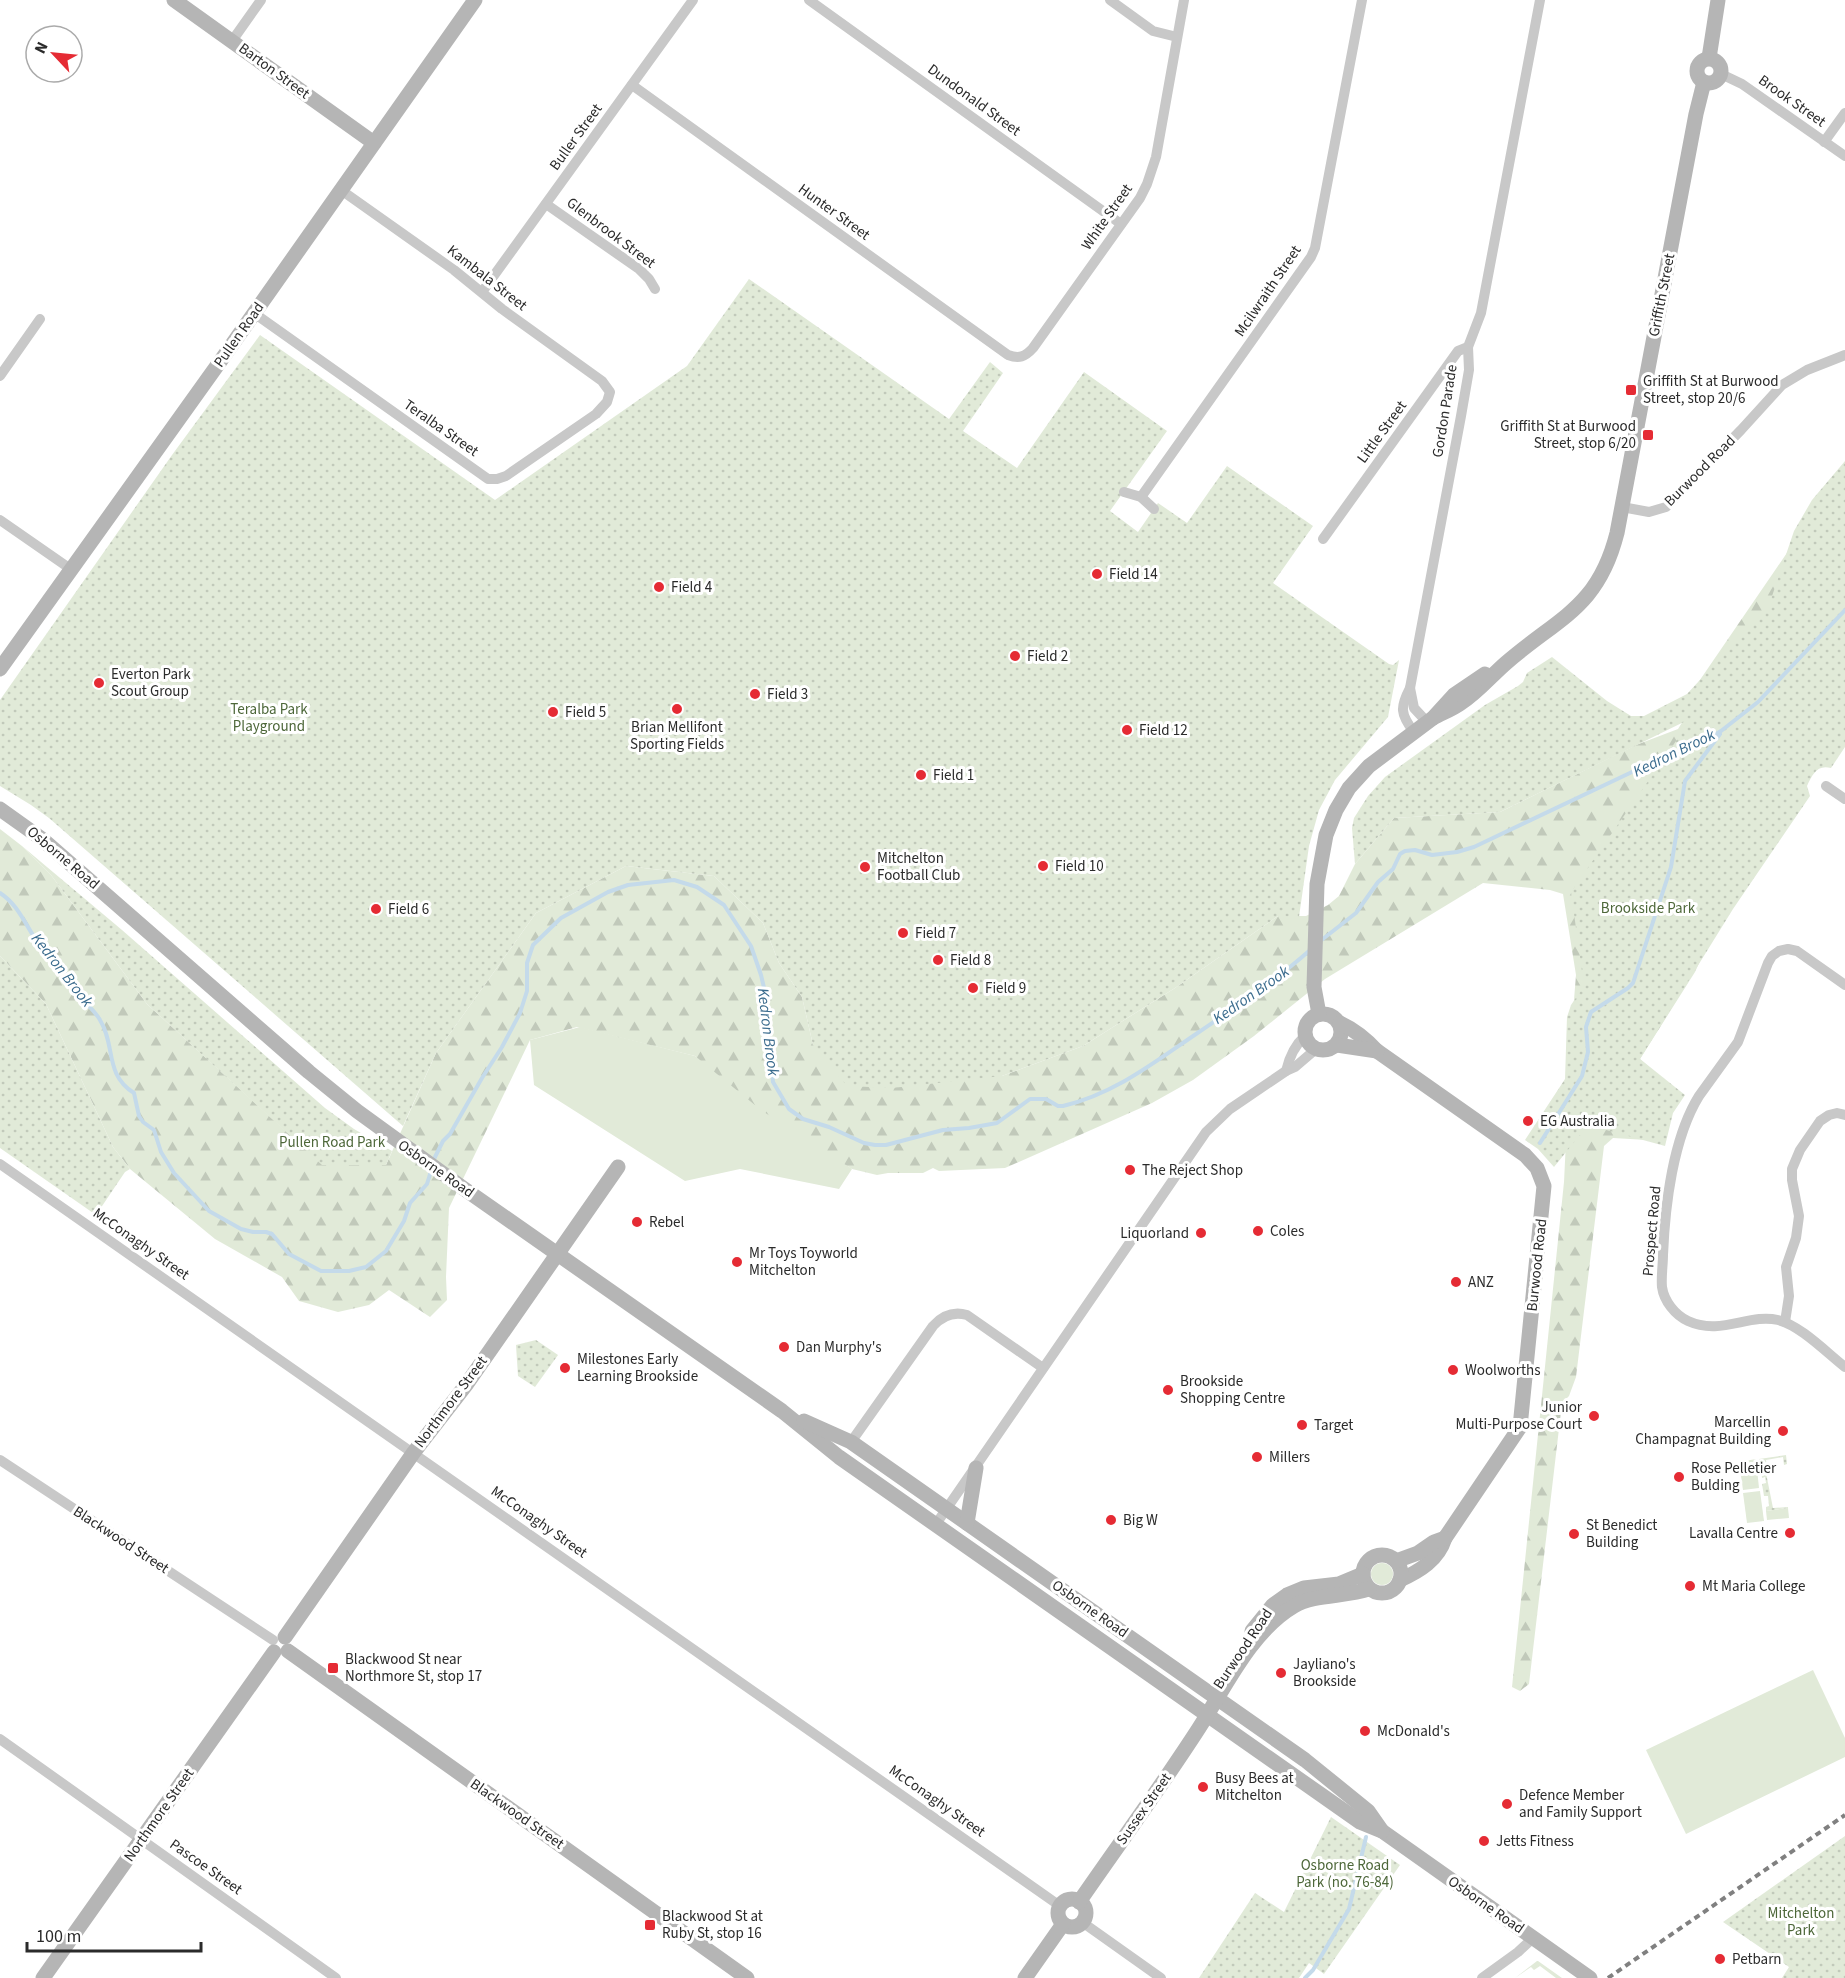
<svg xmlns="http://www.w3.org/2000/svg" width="1845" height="1978" font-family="'Source Sans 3',sans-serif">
	<defs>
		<pattern id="forest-firs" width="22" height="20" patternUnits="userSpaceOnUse" patternTransform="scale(1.5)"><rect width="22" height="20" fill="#e1ead8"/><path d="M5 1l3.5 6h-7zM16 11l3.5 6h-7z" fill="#c1c9ba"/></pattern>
		<pattern id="park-dots" width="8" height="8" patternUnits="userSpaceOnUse" patternTransform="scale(1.5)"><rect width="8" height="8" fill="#e1ead8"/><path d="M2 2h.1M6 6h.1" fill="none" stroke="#c1c9ba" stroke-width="1.8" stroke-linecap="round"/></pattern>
	</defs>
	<rect width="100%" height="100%" fill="#fff"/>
	<g fill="#e1ead8">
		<path d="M 580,1027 L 695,1056 L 852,1169 L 839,1189 L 740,1169 L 685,1181 L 534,1085 L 530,1040 Z"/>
		<path d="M 1756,1459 L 1759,1488 L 1743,1490 L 1739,1462 Z"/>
		<path d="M 1760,1491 L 1764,1521 L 1747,1523 L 1743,1493 Z"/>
		<path d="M 1788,1508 L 1789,1518 L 1767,1520 L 1766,1511 Z"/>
		<circle cx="1382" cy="1574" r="11"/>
		<path d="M 1813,1670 L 1845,1738 L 1845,1757 L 1686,1834 L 1646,1750 Z"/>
		<path d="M 1537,1961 L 1538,1961 L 1562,1978 L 1556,1978 L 1540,1966 L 1534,1970 L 1531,1967 L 1515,1978 Z"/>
	</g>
	<path fill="url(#forest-firs)" d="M 1845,468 L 1728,900 L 1695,972 L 1640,1059 L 1663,1079 L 1647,1140 L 1613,1138 L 1604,1146 L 1576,1377 L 1569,1396 L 1562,1403 L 1529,1684 L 1520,1691 L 1512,1687 L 1564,1182 L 1571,1037 L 1576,975 L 1563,894 L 1550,890 L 1483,883 L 1325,979 L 1254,1036 L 1193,1080 L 1152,1103 L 1005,1168 L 939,1171 L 933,1168 L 923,1173 L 888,1173 L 877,1175 L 852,1169 L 761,1110 L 695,1056 L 577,1027 L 530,1040 L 449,1208 L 446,1277 L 447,1300 L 430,1317 L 389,1290 L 369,1305 L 338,1312 L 299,1301 L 282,1277 L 215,1239 L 130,1169 L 113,1147 L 46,1004 L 0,956 L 0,829 L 22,846 L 51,875 L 147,1004 L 323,1165 L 386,1165 L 436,1053 L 536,913 L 626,866 L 714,876 L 763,923 L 779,963 L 802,997 L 813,1045 L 1002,1076 L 1083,1046 L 1175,988 L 1278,916 L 1306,916 L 1328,905 L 1339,896 L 1355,864 L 1394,818 L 1500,812 L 1636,745 L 1678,729 L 1688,713 L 1691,693 Z"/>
	<g fill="url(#park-dots)">
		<path d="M 749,279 L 949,419 L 990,362 L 1003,373 L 963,431 L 1017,468 L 1084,372 L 1167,431 L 1110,511 L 1138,532 L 1158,503 L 1187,523 L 1227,466 L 1313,526 L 1273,583 L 1389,664 L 1393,665 L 1399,660 L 1388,717 L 1335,780 L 1319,810 L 1309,846 L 1299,917 L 1278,916 L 1175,988 L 1083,1046 L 1002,1076 L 892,1088 L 847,1086 L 813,1045 L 802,997 L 779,963 L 763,923 L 714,876 L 626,866 L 536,913 L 436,1053 L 403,1126 L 49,818 L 31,805 L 0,786 L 0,700 L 172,455 L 260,335 L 495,500 L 687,366 Z"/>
		<path d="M 1845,461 L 1845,747 L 1831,768 C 1817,764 1812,775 1807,786 L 1810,796 L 1733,909 L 1640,1059 L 1685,1095 L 1673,1113 L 1665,1146 L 1588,1125 L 1554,1167 L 1538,1149 L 1525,1140 L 1565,1079 L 1567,1017 L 1571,1005 L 1584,986 L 1571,892 L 1692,718 L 1500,812 L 1394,818 L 1355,864 L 1352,828 L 1354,818 L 1368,796 L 1385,777 L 1485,705 L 1518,686 L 1523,682 L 1527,673 L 1552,657 L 1607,701 L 1631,716 L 1644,716 L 1687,694 L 1769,605 L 1794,531 L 1812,500 Z"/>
		<path d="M 22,846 L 122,930 L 325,1108 L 354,1129 L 392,1151 L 386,1165 L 322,1165 L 147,1004 L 51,875 Z"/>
		<path d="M 0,956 L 46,1004 L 113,1147 L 130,1169 L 125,1172 L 96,1215 L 0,1148 Z"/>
		<path d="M 536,1340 L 558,1355 L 535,1387 L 518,1376 L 516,1345 Z"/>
		<path d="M 1786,1455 L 1787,1464 L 1784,1465 L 1783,1457 L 1766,1460 L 1767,1467 L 1765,1468 L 1773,1508 L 1788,1507 L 1788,1508 L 1766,1511 L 1766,1507 L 1769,1506 L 1768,1496 L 1764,1496 L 1762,1484 L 1766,1483 L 1765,1477 L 1762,1478 L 1761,1470 L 1763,1469 L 1763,1464 L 1760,1464 L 1759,1459 Z"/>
		<path d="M 1331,1817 L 1400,1865 L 1324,1974 L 1309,1963 L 1299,1978 L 1199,1978 L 1255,1893 L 1284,1912 Z"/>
		<path d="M 1845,1836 L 1845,1978 L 1782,1978 L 1789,1967 L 1723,1922 Z"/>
	</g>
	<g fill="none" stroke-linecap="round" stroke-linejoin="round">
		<g stroke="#c4daea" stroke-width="4">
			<path d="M 0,893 C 19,905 26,927 39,944 C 44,950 51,954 56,960 C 66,972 73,986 82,998 C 88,1006 95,1011 100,1020 C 116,1046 104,1074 134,1093 L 139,1116 L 143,1122 L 154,1130 L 161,1152 L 174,1173 L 209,1211 L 241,1229 L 253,1232 L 266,1232 L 272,1234 L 289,1254 L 321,1271 L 349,1271 L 366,1267 L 386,1251 L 404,1221 L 410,1203 L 427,1184 L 431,1171"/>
			<path d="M 1319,942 L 1356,913 L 1378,882 L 1393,869 L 1400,854 L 1405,851 L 1415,850 L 1432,855 L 1457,852 L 1474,847 L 1632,772 L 1691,749 L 1721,731 L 1758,702 L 1845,610"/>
			<path d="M 1540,1143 L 1582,1076 L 1588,1052 L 1586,1027 L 1591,1012 L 1628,988 L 1633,983 L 1671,867 L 1685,781 L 1720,734"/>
			<path d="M 433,1161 L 443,1141 L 450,1134 L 482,1078 L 502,1047 L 520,1013 L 527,991 L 527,963 L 533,945 L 561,918 L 608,892 L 628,885 L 674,880 L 697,887 L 724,905 L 751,946 L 761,975 L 765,992 L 773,1082 L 789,1109 L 803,1119 L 829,1127 L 864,1143 L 875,1145 L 886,1145 L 943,1130 L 969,1128 L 997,1123 L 1030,1099 L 1046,1099 L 1058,1106 L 1063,1106 C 1115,1094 1156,1061 1199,1032 C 1237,1006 1275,981 1309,951"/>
			<path d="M 1305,1978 L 1313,1970 L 1349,1909 L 1366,1837"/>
		</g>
		<g stroke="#c8c8c8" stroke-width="10">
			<path d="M 809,0 L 1121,224"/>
			<path d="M 1110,0 L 1153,31 L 1177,37"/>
			<path d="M 232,41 L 261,0"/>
			<path d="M 1721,74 L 1742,84 L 1845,156"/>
			<path d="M 632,85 L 1008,355 C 1019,359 1025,357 1033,348 L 1140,198 L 1147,184 L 1156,157 L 1184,0"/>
			<path d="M 1824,142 L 1845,113"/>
			<path d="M 546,204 L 639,269 L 649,279 L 655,289"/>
			<path d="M 482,292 L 693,0"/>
			<path d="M 254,313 L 488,479 L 497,479 L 506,476 L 596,414 L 607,402 L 610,392 L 602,381 L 502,309 L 454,270 L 341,190"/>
			<path d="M 0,376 L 40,319"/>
			<path d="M 1124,492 L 1141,497 L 1154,509"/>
			<path d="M 1141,497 L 1311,257 L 1315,248 L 1362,0"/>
			<path d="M 1622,507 L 1649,512 L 1666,507 L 1741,430 L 1782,385 L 1807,370 L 1845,355"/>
			<path d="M 0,520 L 72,570"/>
			<path d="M 1323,539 L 1458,351 L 1468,347"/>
			<path d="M 1410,688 L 1414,708 L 1427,722"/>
			<path d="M 1414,732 C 1400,714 1400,707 1410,688 L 1461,416 L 1469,370 L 1468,347 L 1481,313 L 1540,0"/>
			<path d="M 1826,786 L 1845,799"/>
			<path d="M 1845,985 L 1797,951 L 1788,949 L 1779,951 L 1772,956 L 1768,963 L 1738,1042 L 1699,1096 C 1673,1138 1665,1206 1663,1255 C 1663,1265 1661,1277 1662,1287 C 1664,1301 1675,1315 1688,1321 C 1721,1336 1749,1313 1778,1320 C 1800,1325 1827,1353 1845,1367"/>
			<path d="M 1286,1071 C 1289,1058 1295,1045 1305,1036"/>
			<path d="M 0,1164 L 1060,1906"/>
			<path d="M 1785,1322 L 1789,1296 L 1786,1267 L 1796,1238 L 1799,1216 L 1792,1180 L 1792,1169 L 1800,1150 L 1820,1121 L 1829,1115 L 1837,1113 L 1845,1115"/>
			<path d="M 851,1442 L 933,1326 C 942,1316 953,1311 967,1315 L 1043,1368"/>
			<path d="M 0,1460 L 273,1640"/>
			<path d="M 936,1524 L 1206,1132 L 1230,1109 L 1286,1071 L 1295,1067 L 1316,1049"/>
			<path d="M 0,1739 L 336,1978"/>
			<path d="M 1082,1922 L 1161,1978"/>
			<path d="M 1482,1978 L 1518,1952 L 1533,1938"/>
		</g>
		<g stroke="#b5b5b5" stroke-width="15">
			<path d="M 174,0 L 374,143"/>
			<path d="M 1709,58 L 1718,0"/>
			<circle cx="1709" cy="71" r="12"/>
			<path d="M 0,669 L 224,356 L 475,0"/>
			<path d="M 1433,718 C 1442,713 1453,709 1461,703 C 1478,692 1491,676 1506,663 C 1559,617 1598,608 1617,533 L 1696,114 L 1704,82"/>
			<path d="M 0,809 L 42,839 L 309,1072 L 357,1111 L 463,1188 L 782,1411 L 839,1457 L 1360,1822 L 1382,1831 L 1590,1978"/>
			<circle cx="1323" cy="1032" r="18"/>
			<path d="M 1319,1014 L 1314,987 L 1317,884 L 1326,835 L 1336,810 L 1349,788 L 1369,766 L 1433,718 L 1454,695 L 1485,674"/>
			<path d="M 1340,1023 C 1355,1030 1366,1039 1377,1051 L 1525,1155 L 1537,1168 L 1544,1186 L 1520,1427 L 1445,1538 C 1438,1560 1420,1571 1400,1580"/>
			<path d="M 1337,1045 L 1377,1051"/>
			<path d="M 804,1421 L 851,1442 L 1305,1760 L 1368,1811 L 1382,1831"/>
			<path d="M 967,1523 L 976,1468"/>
			<circle cx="1382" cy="1574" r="19"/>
			<path d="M 1396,1561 L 1418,1553 L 1434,1542 L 1445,1538"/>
			<path d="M 1252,1631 L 1273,1605 L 1287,1595 L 1304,1588 L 1339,1584 L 1363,1574"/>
			<path d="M 285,1637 L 414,1452 L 466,1385 L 618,1167"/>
			<path d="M 288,1651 L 747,1978"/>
			<circle cx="1072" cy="1913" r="14"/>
			<path d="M 1079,1902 C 1119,1844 1161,1787 1199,1728 C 1225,1688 1251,1631 1294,1606 C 1314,1594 1346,1597 1369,1589"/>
			<path d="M 43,1978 L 274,1652"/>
			<path d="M 1025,1978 L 1063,1924"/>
		</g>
		<path stroke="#808080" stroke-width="4" stroke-dasharray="6 4.5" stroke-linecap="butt" d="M 1608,1978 L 1845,1815"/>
	</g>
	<g fill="#e52b34" stroke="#fff" stroke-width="2">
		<rect x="1625" y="384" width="12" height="12" rx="3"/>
		<rect x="1642" y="429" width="12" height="12" rx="3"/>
		<circle cx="1097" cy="574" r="6"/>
		<circle cx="659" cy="587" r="6"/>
		<circle cx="1015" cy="656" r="6"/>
		<circle cx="99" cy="683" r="6"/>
		<circle cx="755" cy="694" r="6"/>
		<circle cx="677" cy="709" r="6"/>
		<circle cx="553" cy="712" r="6"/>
		<circle cx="1127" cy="730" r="6"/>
		<circle cx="921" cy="775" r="6"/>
		<circle cx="1043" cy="866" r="6"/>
		<circle cx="865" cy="867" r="6"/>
		<circle cx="376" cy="909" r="6"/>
		<circle cx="903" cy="933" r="6"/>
		<circle cx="938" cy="960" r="6"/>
		<circle cx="973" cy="988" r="6"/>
		<circle cx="1528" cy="1121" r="6"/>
		<circle cx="1130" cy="1170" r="6"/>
		<circle cx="637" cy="1222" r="6"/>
		<circle cx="1258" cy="1231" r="6"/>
		<circle cx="1201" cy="1233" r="6"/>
		<circle cx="737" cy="1262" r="6"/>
		<circle cx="1456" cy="1282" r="6"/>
		<circle cx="784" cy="1347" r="6"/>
		<circle cx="565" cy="1368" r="6"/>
		<circle cx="1453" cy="1370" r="6"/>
		<circle cx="1168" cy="1390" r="6"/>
		<circle cx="1594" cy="1416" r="6"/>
		<circle cx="1302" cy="1425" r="6"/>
		<circle cx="1783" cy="1431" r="6"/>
		<circle cx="1257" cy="1457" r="6"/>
		<circle cx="1679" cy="1477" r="6"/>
		<circle cx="1111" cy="1520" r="6"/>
		<circle cx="1790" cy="1533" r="6"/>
		<circle cx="1574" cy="1534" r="6"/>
		<circle cx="1690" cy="1586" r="6"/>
		<rect x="327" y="1662" width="12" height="12" rx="3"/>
		<circle cx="1281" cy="1673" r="6"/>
		<circle cx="1365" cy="1731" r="6"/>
		<circle cx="1203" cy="1787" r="6"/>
		<circle cx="1507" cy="1804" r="6"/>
		<circle cx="1484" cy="1841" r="6"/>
		<rect x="644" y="1919" width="12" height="12" rx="3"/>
		<circle cx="1720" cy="1959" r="6"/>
	</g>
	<g text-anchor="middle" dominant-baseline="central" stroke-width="6" stroke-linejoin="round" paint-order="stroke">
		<g font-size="15" fill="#2b2b2b" stroke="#fff">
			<text transform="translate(274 71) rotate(36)">Barton Street</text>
			<text transform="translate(974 100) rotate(36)">Dundonald Street</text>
			<text transform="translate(1792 101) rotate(35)">Brook Street</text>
			<text transform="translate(576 137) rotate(-54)">Buller Street</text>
			<text transform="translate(834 212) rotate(36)">Hunter Street</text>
			<text transform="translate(1107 217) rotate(-55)">White Street</text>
			<text transform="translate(611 233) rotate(37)">Glenbrook Street</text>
			<text transform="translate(487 278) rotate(38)">Kambala Street</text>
			<text transform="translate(1268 291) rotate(-56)">Mcilwraith Street</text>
			<text transform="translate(1662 295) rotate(-79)">Griffith Street</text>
			<text transform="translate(239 335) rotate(-55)">Pullen Road</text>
			<text transform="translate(1445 411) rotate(-81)">Gordon Parade</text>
			<text transform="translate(441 428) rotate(35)">Teralba Street</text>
			<text transform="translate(1382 432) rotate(-54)">Little Street</text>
			<text transform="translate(1700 471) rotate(-45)">Burwood Road</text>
			<text transform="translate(63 858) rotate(40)">Osborne Road</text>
			<text transform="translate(436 1169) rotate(35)">Osborne Road</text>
			<text transform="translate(1652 1231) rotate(-85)">Prospect Road</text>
			<text transform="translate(141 1244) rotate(35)">McConaghy Street</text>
			<text transform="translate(1537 1265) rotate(-84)">Burwood Road</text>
			<text transform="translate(451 1402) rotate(-53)">Northmore Street</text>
			<text transform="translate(539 1522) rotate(35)">McConaghy Street</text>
			<text transform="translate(121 1540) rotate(33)">Blackwood Street</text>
			<text transform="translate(1090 1609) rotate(35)">Osborne Road</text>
			<text transform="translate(1243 1649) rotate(-56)">Burwood Road</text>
			<text transform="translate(937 1801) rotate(35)">McConaghy Street</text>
			<text transform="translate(1144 1809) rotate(-55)">Sussex Street</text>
			<text transform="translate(517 1814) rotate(35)">Blackwood Street</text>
			<text transform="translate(159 1815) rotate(-55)">Northmore Street</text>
			<text transform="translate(206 1867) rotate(35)">Pascoe Street</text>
			<text transform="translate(1486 1905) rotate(35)">Osborne Road</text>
		</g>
		<g font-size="15" fill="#2b2b2b" stroke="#fff" text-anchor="start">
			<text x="1643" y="381">Griffith St at Burwood<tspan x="1643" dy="17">Street, stop 20/6</tspan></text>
			<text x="1636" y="426" text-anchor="end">Griffith St at Burwood<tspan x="1636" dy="17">Street, stop 6/20</tspan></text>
			<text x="1109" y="574">Field 14</text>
			<text x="671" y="587">Field 4</text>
			<text x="1027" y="656">Field 2</text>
			<text x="111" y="674">Everton Park<tspan x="111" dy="17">Scout Group</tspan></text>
			<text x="767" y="694">Field 3</text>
			<text x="565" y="712">Field 5</text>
			<text x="677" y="727" text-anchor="middle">Brian Mellifont<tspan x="677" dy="17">Sporting Fields</tspan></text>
			<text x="1139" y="730">Field 12</text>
			<text x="933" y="775">Field 1</text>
			<text x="877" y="858">Mitchelton<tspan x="877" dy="17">Football Club</tspan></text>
			<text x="1055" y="866">Field 10</text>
			<text x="388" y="909">Field 6</text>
			<text x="915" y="933">Field 7</text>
			<text x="950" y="960">Field 8</text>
			<text x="985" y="988">Field 9</text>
			<text x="1540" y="1121">EG Australia</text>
			<text x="1142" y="1170">The Reject Shop</text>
			<text x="649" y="1222">Rebel</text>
			<text x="1270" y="1231">Coles</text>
			<text x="1189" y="1233" text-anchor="end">Liquorland</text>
			<text x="749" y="1253">Mr Toys Toyworld<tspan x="749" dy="17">Mitchelton</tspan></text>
			<text x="1468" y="1282">ANZ</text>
			<text x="796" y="1347">Dan Murphy's</text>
			<text x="577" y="1359">Milestones Early<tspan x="577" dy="17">Learning Brookside</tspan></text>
			<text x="1465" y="1370">Woolworths</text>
			<text x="1180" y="1381">Brookside<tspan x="1180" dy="17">Shopping Centre</tspan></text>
			<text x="1582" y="1407" text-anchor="end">Junior<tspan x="1582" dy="17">Multi-Purpose Court</tspan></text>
			<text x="1771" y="1422" text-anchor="end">Marcellin<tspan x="1771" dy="17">Champagnat Building</tspan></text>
			<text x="1314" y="1425">Target</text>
			<text x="1269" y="1457">Millers</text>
			<text x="1691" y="1468">Rose Pelletier<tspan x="1691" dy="17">Bulding</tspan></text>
			<text x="1123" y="1520">Big W</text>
			<text x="1586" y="1525">St Benedict<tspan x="1586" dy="17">Building</tspan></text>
			<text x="1778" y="1533" text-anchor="end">Lavalla Centre</text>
			<text x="1702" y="1586">Mt Maria College</text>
			<text x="345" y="1659">Blackwood St near<tspan x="345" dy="17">Northmore St, stop 17</tspan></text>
			<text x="1293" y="1664">Jayliano's<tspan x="1293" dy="17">Brookside</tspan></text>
			<text x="1377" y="1731">McDonald's</text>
			<text x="1215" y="1778">Busy Bees at<tspan x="1215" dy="17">Mitchelton</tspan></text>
			<text x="1519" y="1795">Defence Member<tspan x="1519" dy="17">and Family Support</tspan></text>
			<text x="1496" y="1841">Jetts Fitness</text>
			<text x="662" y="1916">Blackwood St at<tspan x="662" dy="17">Ruby St, stop 16</tspan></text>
			<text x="1732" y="1959">Petbarn</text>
		</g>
		<g font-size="15" fill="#4d6739" stroke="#fff">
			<text x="269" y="709">Teralba Park<tspan x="269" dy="17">Playground</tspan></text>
			<text x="1648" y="908">Brookside Park</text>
			<text x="332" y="1142">Pullen Road Park</text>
			<text x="1345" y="1865">Osborne Road<tspan x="1345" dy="17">Park (no. 76-84)</tspan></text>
			<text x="1801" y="1913">Mitchelton<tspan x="1801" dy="17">Park</tspan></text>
		</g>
		<g font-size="16" font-style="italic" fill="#3a6b8d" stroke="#fff">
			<text transform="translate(1674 753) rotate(-26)">Kedron Brook</text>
			<text transform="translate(62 970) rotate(52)">Kedron Brook</text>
			<text transform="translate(1251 995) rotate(-35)">Kedron Brook</text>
			<text transform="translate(768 1032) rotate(83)">Kedron Brook</text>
		</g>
	</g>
	<g transform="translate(54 54) rotate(296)"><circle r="28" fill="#ffffff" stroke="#aaaaaa" stroke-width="1.5"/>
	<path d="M0-4.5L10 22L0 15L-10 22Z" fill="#e52b34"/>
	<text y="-9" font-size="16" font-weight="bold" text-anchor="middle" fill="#2b2b2b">N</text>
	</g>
	<path d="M27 1942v9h174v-9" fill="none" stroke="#2b2b2b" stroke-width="3"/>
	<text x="36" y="1942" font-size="18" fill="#2b2b2b" stroke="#ffffff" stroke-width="4.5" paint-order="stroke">100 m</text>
</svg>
